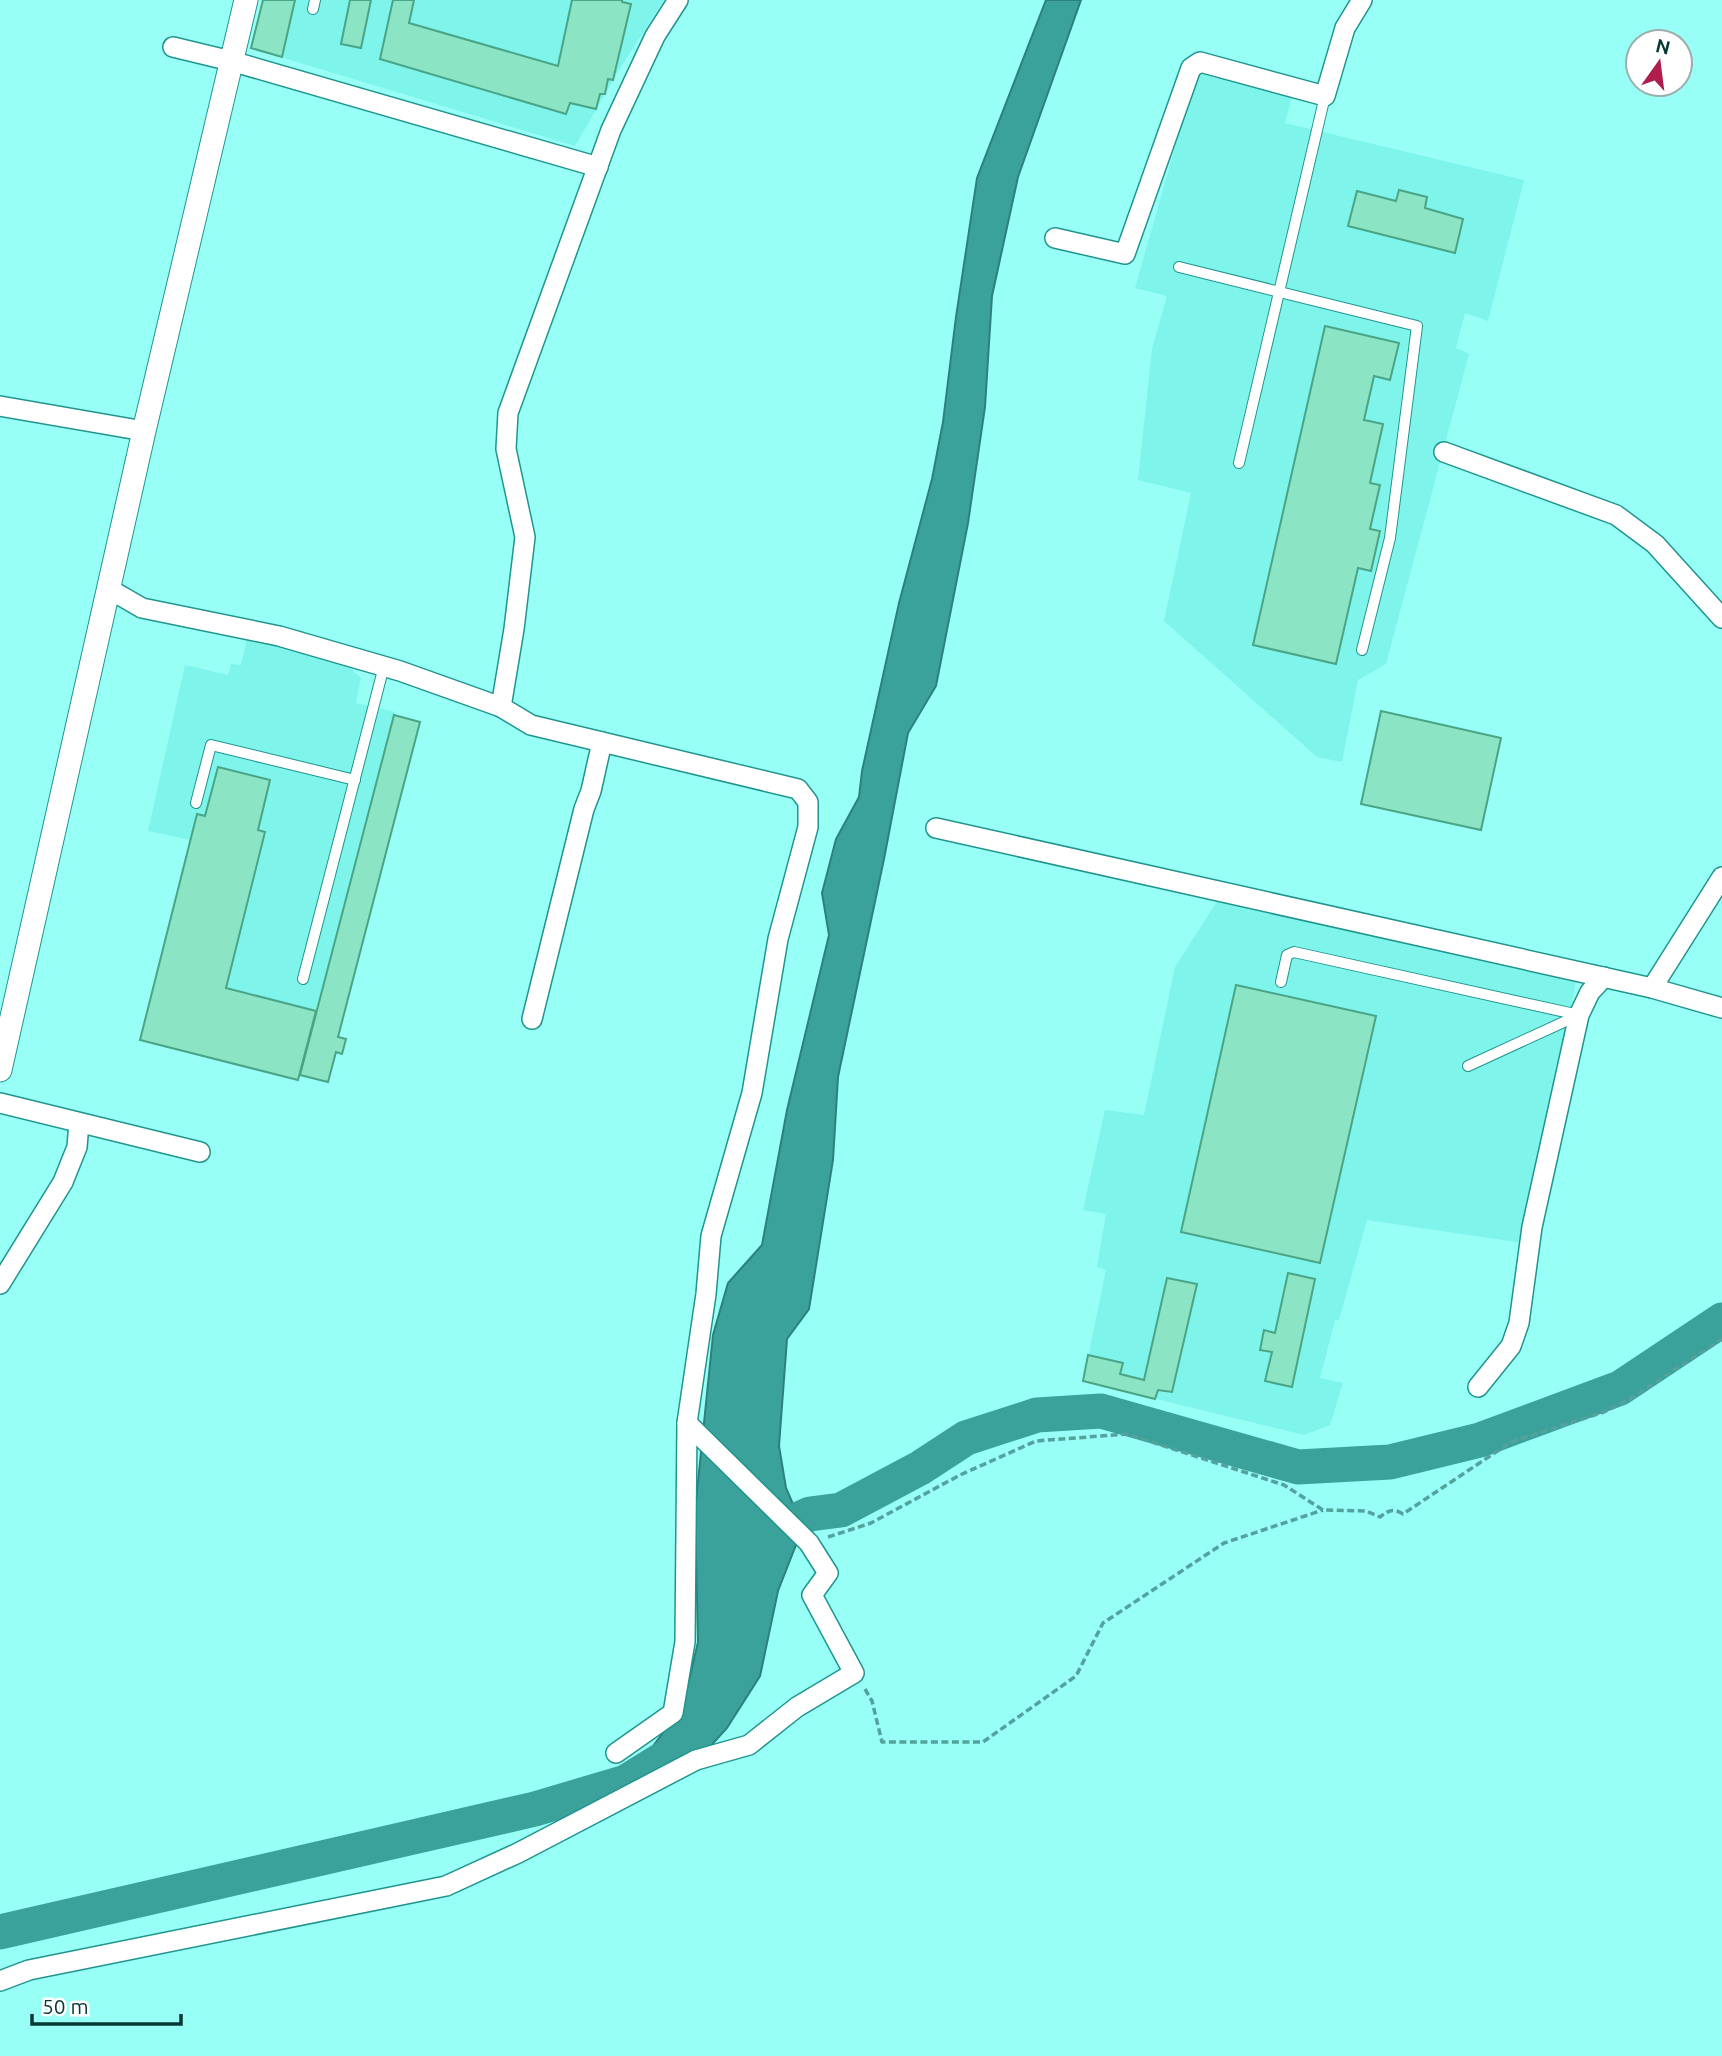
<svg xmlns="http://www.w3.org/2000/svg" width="1722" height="2056" font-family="Ubuntu,sans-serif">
	<rect width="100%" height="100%" fill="#97fff6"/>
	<g fill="#7ef4eb">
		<path d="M 263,0 L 664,0 L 619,70 L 575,146 L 251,48 Z"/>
		<path d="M 1201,72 L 1292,97 L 1285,123 L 1524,180 L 1488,321 L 1465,313 L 1456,348 L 1469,354 L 1386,664 L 1358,680 L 1342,762 L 1317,757 L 1164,621 L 1191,493 L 1138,480 L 1152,349 L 1167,296 L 1135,288 L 1195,77 Z"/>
		<path d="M 247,639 L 343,661 L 361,678 L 356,703 L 395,712 L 394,715 L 420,722 L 338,1036 L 346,1039 L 342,1054 L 336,1053 L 328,1082 L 300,1075 L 298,1080 L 140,1040 L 191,840 L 148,831 L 185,665 L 228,675 L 231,664 L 241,665 Z"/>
		<path d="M 1218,900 L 1576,981 L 1523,1243 L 1367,1220 L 1339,1320 L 1335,1320 L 1320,1378 L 1343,1383 L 1330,1425 L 1304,1435 L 1083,1381 L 1106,1270 L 1097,1267 L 1106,1214 L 1083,1210 L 1105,1110 L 1144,1115 L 1175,967 Z"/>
	</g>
	<path fill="#3ba29b" stroke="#2b827c" stroke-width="2" d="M 1046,0 L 1081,0 L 1018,177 L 992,296 L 985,407 L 968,523 L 936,686 L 908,733 L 884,859 L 838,1077 L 833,1160 L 809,1309 L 787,1339 L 779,1446 L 786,1488 L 803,1527 L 778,1591 L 760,1676 L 727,1728 L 708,1749 L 626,1782 L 683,1706 L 698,1642 L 695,1511 L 713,1335 L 728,1283 L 762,1245 L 787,1110 L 829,935 L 822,893 L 836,839 L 859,797 L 862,771 L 899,603 L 932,479 L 943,422 L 956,317 L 977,178 Z"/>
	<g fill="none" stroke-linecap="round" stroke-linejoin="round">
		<g stroke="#3ba29b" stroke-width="35">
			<path d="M 765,1550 L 781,1527 L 810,1514 L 841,1510 L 920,1468 L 966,1438 L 1037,1415 L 1101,1411 L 1298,1467 L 1390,1462 L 1480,1440 L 1620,1388 L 1722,1320"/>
			<path d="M 0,1932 L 535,1809 L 626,1782 L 668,1756"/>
		</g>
	</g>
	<g fill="#8be4c4" stroke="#4aa486" stroke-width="2">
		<path d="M 263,0 L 295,0 L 282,57 L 251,48 Z"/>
		<path d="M 350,0 L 371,0 L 361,48 L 341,44 Z"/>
		<path d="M 393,0 L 414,0 L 409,23 L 558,66 L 572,0 L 622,0 L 622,2 L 631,4 L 613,80 L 608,79 L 605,94 L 600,94 L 596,109 L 570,103 L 566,114 L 380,59 Z"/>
		<path d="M 1399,190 L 1427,197 L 1425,208 L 1463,219 L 1455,253 L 1348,226 L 1357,191 L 1396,201 Z"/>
		<path d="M 1325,326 L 1399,343 L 1390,380 L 1374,376 L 1364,420 L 1383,424 L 1370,483 L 1380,485 L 1370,529 L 1380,531 L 1371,571 L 1358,568 L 1336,664 L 1253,645 Z"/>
		<path d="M 1381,711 L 1501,738 L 1481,830 L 1361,804 Z"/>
		<path d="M 394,715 L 420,722 L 338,1037 L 346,1039 L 342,1054 L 336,1052 L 328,1082 L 300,1075 Z"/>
		<path d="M 218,767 L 270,780 L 258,830 L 265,832 L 226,988 L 316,1011 L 298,1080 L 140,1040 L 197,814 L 205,816 Z"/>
		<path d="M 1236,985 L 1376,1016 L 1320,1263 L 1181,1232 Z"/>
		<path d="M 1288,1273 L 1315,1279 L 1292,1387 L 1265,1381 L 1272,1352 L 1260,1350 L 1264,1330 L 1275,1333 Z"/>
		<path d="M 1167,1278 L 1197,1284 L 1172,1392 L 1158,1390 L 1155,1399 L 1083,1381 L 1088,1355 L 1123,1363 L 1120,1374 L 1144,1380 Z"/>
	</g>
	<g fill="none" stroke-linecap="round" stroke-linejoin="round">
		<defs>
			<g id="service">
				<path d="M 313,9 L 315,0"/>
				<path d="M 1179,267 L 1417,326 L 1390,538 L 1362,650"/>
				<path d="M 1239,463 L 1325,96"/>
				<path d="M 196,803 L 211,745 L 355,780"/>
				<path d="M 303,979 L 384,666"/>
				<path d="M 1281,982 L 1287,955 L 1294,952 L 1579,1015"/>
				<path d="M 1468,1066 L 1579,1015"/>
			</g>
			<g id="minor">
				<path d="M 173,47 L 231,61 L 598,167"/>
				<path d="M 1055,238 L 1125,254 L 1191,68 L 1200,62 L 1325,96 L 1345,28 L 1362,0"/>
				<path d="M 0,406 L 144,431"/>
				<path d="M 1444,452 L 1616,515 L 1655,544 L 1722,618"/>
				<path d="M 109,589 L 142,608 L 279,636 L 400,671 L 501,707 L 531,725 L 798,789 L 808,802 L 808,827 L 778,939 L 752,1093 L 711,1236 L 706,1294 L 687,1423"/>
				<path d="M 501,707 L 514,629 L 525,537 L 506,449 L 508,413 L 611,130 L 655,36 L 678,0"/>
				<path d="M 936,828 L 1652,988 L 1722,1008"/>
				<path d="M 1652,988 L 1722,877"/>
				<path d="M 532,1019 L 584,809 L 591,791 L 602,742"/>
				<path d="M 0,1103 L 200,1152"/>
				<path d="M 0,1284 L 63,1182 L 77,1147 L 79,1123"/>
				<path d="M 1478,1387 L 1511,1346 L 1519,1323 L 1532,1227 L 1579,1015 L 1590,992 L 1604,977"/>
				<path d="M 0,1981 L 29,1970 L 446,1886 L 518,1853 L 696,1760 L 749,1745 L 797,1707 L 854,1673 L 812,1595 L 828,1573 L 809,1543 L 687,1423 L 685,1642 L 673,1713 L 616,1753"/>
			</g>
			<path id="tertiary" d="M 0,1070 L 144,431 L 246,0"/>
		</defs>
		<use href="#service" stroke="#20958e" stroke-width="12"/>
		<use href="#minor" stroke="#20958e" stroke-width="22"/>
		<use href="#tertiary" stroke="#20958e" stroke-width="25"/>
		<g stroke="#53a29b" stroke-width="3.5" stroke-dasharray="7 3.5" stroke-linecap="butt">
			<path d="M 828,1537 L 871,1523 L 960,1475 L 1036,1441 L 1127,1434 L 1284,1485 L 1323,1510 L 1366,1511 L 1380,1517 C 1389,1510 1393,1508 1403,1514 L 1511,1442 L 1604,1412 L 1630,1399 L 1722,1339"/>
			<path d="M 865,1689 L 872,1701 L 882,1742 L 983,1742 L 1076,1676 L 1103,1623 L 1224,1543 L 1323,1510"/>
		</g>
		<use href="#service" stroke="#fff" stroke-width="10"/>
		<use href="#minor" stroke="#fff" stroke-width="19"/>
		<use href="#tertiary" stroke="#fff" stroke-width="23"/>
	</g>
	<g transform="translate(1659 63) rotate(14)"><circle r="33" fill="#ffffff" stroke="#9cafae" stroke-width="2"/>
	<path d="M0-5L12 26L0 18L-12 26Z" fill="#b01e4d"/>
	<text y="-10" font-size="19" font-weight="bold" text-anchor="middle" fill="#073835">N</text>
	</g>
	<path d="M32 2014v10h149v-10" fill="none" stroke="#073835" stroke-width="3.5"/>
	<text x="42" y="2014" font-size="21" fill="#073835" stroke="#ffffff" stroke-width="5" paint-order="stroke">50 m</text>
</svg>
